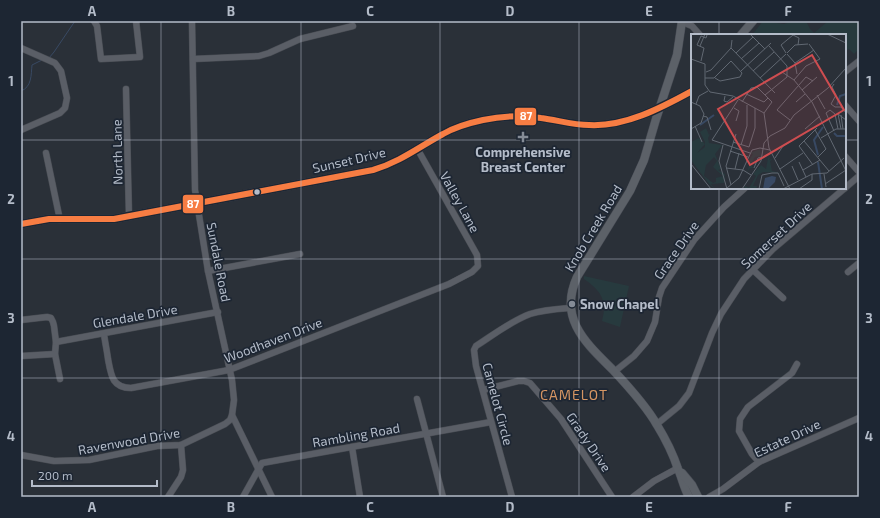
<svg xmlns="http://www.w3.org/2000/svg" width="880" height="518" font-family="'Exo 2',sans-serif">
	<rect width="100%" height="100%" fill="#2a3038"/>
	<g fill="#273a3e">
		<path d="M 763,21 L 784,24 L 793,21 L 806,21 L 810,29 L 814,33 L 828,21 L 859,21 L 859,49 L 854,54 L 849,49 L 845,52 L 845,35 L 752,35 Z"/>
		<path d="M 584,276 L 629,286 L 620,327 L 602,321 C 608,300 600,290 584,279 Z"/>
	</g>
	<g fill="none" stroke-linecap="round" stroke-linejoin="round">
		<g stroke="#384963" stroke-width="1">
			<path d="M 49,58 L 54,52 L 75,21"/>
			<path d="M 21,91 C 32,87 31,75 32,65 L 42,60"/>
		</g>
		<defs>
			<g id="minor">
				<path d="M 94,21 L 97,26 L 101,59 L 140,57 L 136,21"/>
				<path d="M 192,21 L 195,190 L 208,271 L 232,380 L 234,400 L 232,415 L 272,497"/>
				<path d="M 682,22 L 692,26 L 700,35"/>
				<path d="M 21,48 L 55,63 L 61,71 L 67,98 L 65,108 L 60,113 L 21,130"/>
				<path d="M 193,59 L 259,56 L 269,53 L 300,39 L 353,26"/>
				<path d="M 845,72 L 859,61"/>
				<path d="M 126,89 L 129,216"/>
				<path d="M 845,105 L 859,121"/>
				<path d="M 46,153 L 60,220"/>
				<path d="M 845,156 L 859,172"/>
				<path d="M 845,188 L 859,176"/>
				<path d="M 753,270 L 783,298"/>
				<path d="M 208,271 L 300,254"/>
				<path d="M 848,272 L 859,263"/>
				<path d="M 21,320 L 47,317 L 51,318 L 53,322 L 54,326 L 56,342 L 55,354 L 60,379"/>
				<path d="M 104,334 C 105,342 107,351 108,359 C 111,375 112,388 131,388 L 229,370 L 449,284 L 472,272 L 478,266 L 477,255 L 418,150"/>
				<path d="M 56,342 L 218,312"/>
				<path d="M 21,356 L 55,354"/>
				<path d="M 614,372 L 634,356 L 647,341 L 655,322 L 659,297 L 662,288 L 694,240 L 724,207 L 745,188"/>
				<path d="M 483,390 L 518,381 L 524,381 L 530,383 L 561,419 L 612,497"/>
				<path d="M 417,399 L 443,497"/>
				<path d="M 657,424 L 679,406 L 689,393 L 712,333 L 721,314 L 744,279 L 773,249 L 845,188"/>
				<path d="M 352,447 L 360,497"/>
				<path d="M 21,455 L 54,461 L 89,460 L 157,446 L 181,445 L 225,424 L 230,420 L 232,415"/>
				<path d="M 759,462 L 752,454 L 739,431 L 740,419 L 748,407 L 792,373 L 797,364"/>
				<path d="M 168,497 L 181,477 L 183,470 L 181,445"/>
				<path d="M 243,497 L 262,463 L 491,422"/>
				<path d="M 512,497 L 476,366 L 474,350 L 476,346 C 493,335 511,321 530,314 C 543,310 557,309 570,308"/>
				<path d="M 633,497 L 654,481 L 678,468"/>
				<path d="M 709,497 L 723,489 L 759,462 L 859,418"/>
			</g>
			<g id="major">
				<path d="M 682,21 L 677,55 L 656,119 L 644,160 L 630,191 L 577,277 C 558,319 586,343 613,370 C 627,385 647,407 657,425 C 665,438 673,454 678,469 C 682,478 684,488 689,497"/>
				<path d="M 741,35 L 753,21"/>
				<path d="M 21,224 L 49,219 L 114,219 L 373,170 C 400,162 419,147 443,134 C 455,127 469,123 483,120 C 502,116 522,115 541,118 C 557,120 573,125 589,125 C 625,127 661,108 692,91"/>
				<path d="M 682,473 L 692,485 L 698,497"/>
			</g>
		</defs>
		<use href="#minor" stroke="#484c53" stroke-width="7"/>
		<use href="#major" stroke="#484c55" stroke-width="9"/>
		<use href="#minor" stroke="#5a5e66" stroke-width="6"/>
		<use href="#major" stroke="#5c6168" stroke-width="8"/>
		<defs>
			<path id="bus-1" d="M 21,224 L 49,219 L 114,219 L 373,170 C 400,162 419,147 443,134 C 455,127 469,123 483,120 C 502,116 522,115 541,118 C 557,120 573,125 589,125 C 625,127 661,108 692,91"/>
		</defs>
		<use href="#bus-1" stroke="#1d2633" stroke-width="9"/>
		<use href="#bus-1" stroke="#f77d43" stroke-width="6"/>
	</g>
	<path fill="none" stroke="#b4bcc9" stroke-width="1" stroke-opacity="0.55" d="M 161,21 L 161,497M 301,21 L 301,497M 440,21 L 440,497M 579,21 L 579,497M 719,21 L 719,35M 21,140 L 692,140M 845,140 L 859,140M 719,188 L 719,497M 21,259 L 859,259M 21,378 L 859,378"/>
	<g fill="#848b96" stroke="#1d2633" stroke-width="1.5">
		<path d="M521 131h4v4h4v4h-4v4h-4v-4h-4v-4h4z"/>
		<circle cx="572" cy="304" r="4"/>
	</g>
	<circle fill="#b4bcc9" stroke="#1d2633" stroke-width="1.5" cx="257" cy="192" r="3.5"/>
	<g text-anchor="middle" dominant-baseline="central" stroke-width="3.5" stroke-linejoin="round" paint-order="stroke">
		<g font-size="13" fill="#b4bcc9" stroke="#1d2633">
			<text transform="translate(117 152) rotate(-91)">North Lane</text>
			<text transform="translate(349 160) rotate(-13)">Sunset Drive</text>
			<text transform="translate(460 202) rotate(61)">Valley Lane</text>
			<text transform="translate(593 228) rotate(-59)">Knob Creek Road</text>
			<text transform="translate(776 235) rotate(-43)">Somerset Drive</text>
			<text transform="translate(676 250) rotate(-55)">Grace Drive</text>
			<text transform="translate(219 262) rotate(79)">Sundale Road</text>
			<text transform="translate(135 316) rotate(-10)">Glendale Drive</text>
			<text transform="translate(273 340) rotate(-21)">Woodhaven Drive</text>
			<text transform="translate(498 404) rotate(75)">Camelot Circle</text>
			<text transform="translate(356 435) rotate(-10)">Rambling Road</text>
			<text transform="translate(787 438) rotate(-25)">Estate Drive</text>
			<text transform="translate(129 441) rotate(-10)">Ravenwood Drive</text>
			<text transform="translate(589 442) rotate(56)">Grady Drive</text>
		</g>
		<g font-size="13" font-weight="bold" fill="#b4bcc9" stroke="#1d2633">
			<text x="523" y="152">Comprehensive<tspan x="523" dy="15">Breast Center</tspan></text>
			<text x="580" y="304" text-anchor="start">Snow Chapel</text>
		</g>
		<g font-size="14" letter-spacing="1" fill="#d59563" stroke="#1d2633">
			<text x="574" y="394">CAMELOT</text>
		</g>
	</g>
	<g transform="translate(691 34)">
		<rect width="155" height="155" fill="#2a3038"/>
		<path d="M 15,94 L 18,101 L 20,98 L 17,104 L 18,109 L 31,111 L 24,120 L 30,135 L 27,136 L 34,140 L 33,149 L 20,150 L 24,155 L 18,150 L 0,126 L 0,108 L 8,104 L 14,110 L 6,119 L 14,113 L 14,108 L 9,98 ZM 23,123 L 26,127 L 22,133 L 32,142 L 25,144 L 25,148 L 22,149 L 13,142 L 15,131 ZM 69,115 L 70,122 L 64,123 L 60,130 L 62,134 L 59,134 L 56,138 L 59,130 L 58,126 L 62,120 L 59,119 ZM 79,123 L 78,126 L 83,124 L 79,127 L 81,137 L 90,139 L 72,138 L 67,141 L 62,152 L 66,152 L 65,155 L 53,155 L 54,152 L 58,154 L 65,142 L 62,140 L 70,131 L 75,135 L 77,124 Z" fill="#273a3e" fill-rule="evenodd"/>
		<path d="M 81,142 L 85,143 L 84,148 L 77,155 L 72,155 L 74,144 Z" fill="#384963"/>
		<path fill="none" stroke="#384963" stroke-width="2" d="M 146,71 L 149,62 L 155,60M 9,91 L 23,81M 143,99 L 146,102 L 155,102M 127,121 L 123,106 L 132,93M 127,128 L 131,155"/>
		<path fill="none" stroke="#616872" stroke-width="1" d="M 59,0 L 74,15M 136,0 L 155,9M 41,6 L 40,14 L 84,59M 9,12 L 14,0M 45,19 L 62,3M 95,19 L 90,11 L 102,1 L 108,4 L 107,11M 96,19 L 104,11 L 117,10M 96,20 L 104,29 L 106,40M 0,25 L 14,30 L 14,51 L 19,58 L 42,62 L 73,79 L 78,114 L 99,155M 50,25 L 68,9M 10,27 L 13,14 L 6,11 L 10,2 L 15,4 L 16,1M 104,29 L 123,16M 50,37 L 80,9M 62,37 L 83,18M 15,38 L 20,36 L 40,14M 91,38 L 103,46 L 121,68 L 155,137M 14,44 L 23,44 L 40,27 L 51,39 L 49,43 L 29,47 L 24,44M 69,44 L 95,20M 103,46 L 115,32 L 129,25 L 118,10M 143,50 L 141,53 L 145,61 L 140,70 L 144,73 L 150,73 L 155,79M 111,56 L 126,43M 55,60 L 73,68 L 77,64M 74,61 L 96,43 L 96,32 L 78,12M 126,61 L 134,75M 34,62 L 33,67 L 36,68 L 42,63M 47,66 L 21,106 L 59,119M 0,68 L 9,72 L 13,80 L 10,89 L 0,95M 51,68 L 60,54 L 66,53 L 81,68 L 73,79M 105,68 L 114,60M 5,70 L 8,62 L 17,57M 43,74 L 48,77 L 45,87M 150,81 L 152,95M 12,82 L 16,83 L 20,96M 99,86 L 86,76 L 115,43 L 122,47M 4,92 L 11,108M 114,95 L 129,82M 150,95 L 147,80 L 155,86M 124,96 L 135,115 L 127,123M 143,97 L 135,79 L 139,76 L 144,80 L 147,95M 130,104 L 145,95 L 155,95M 113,107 L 138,137M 42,108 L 58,113M 32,111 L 28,127 L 36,155M 50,111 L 56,92 L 56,71M 58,113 L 64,94 L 64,74M 39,117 L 57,123M 84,124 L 92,112 L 102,106M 108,128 L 115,143M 0,130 L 20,155M 122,131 L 108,112 L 126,94M 101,132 L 107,146M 35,134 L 52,136 L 60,141M 63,134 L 67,124 L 71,123M 44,135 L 48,119M 89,135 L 112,119M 112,136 L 129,126M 133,140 L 135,153M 134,150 L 155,136M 40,151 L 35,132 L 45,100M 36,154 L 48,144 L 61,116 L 69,114 L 79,116M 51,155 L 70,127 L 73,109 L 79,102 L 94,94 L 103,81 L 137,54 L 155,34M 68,155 L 71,141 L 81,139 L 87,139 L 93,152M 92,155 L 121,140 L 136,139 L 153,124M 108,155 L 121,146 L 121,140"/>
		<path fill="#ce4d50" fill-opacity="0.15" stroke="#ce4d50" stroke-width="2" d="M 121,21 L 153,76 L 59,131 L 27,75 Z"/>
		<rect width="155" height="155" fill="none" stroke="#b4bcc9" stroke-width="2"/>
	</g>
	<g stroke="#1d2633" stroke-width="1.5">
		<rect x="514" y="107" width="23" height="19" rx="4" fill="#f77d43"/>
		<rect x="182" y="194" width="22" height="20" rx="4" fill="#f77d43"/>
	</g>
	<g font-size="11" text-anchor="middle" font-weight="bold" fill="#fff">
		<text x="526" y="120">87</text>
		<text x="193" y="208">87</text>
	</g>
	<rect width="880" height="518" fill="none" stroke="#1d2633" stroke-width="44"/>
	<path d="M32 480v6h125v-6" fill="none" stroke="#b4bcc9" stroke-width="2"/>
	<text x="38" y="480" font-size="12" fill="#b4bcc9" stroke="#1d2633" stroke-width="3" paint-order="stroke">200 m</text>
	<rect x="22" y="22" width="836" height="474" fill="none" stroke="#b4bcc9" stroke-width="1.5"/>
	<g font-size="13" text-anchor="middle" font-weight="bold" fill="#b4bcc9">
		<text x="92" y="16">A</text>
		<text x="231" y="16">B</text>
		<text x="370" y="16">C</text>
		<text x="510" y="16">D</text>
		<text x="649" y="16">E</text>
		<text x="788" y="16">F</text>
		<text x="11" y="86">1</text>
		<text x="869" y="86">1</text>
		<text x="11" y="204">2</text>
		<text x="869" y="204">2</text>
		<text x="11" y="323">3</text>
		<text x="869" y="323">3</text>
		<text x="11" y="441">4</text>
		<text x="869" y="441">4</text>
		<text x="92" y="512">A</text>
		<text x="231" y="512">B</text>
		<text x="370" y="512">C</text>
		<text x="510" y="512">D</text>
		<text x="649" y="512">E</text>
		<text x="788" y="512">F</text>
	</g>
</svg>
